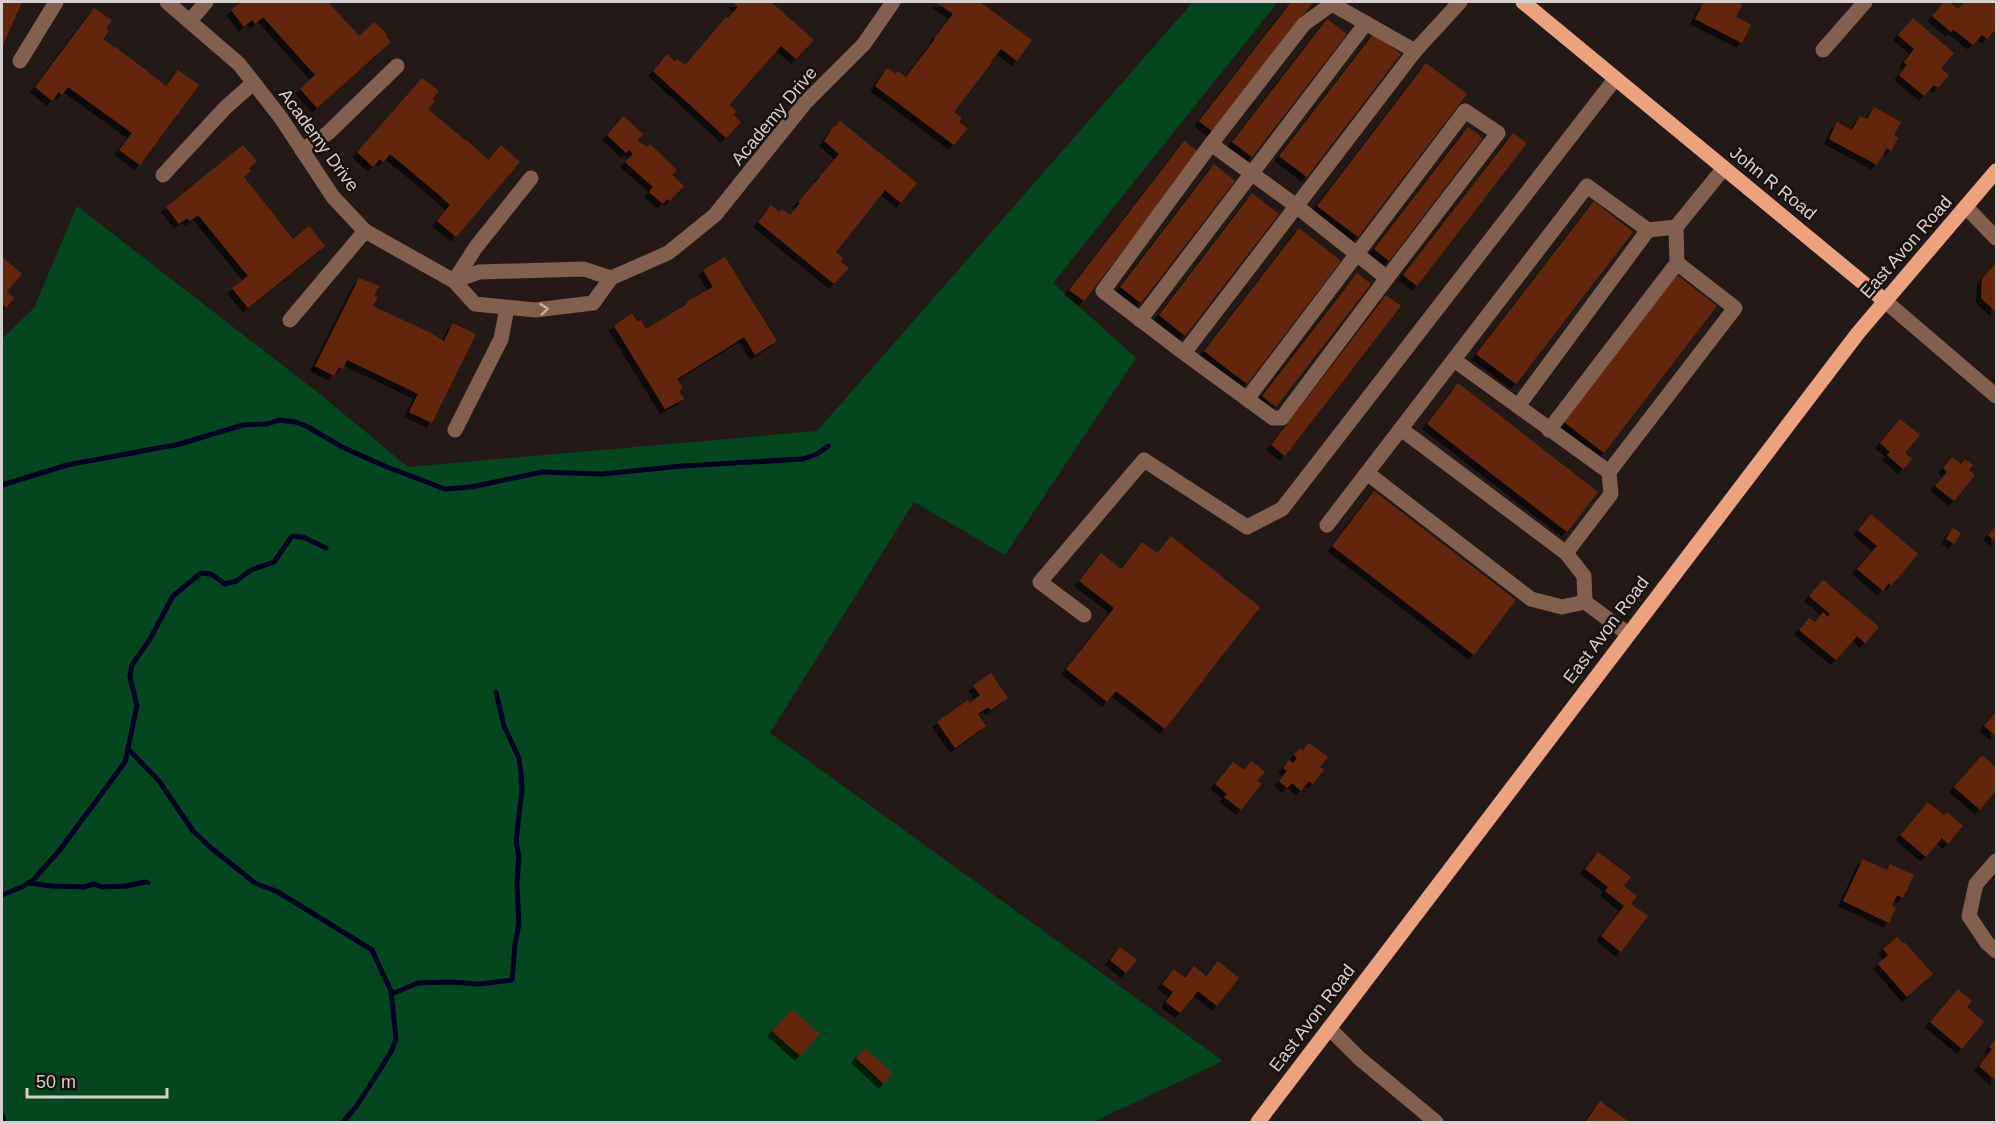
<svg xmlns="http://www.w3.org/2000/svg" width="1998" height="1124" font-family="Helvetica,sans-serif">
	<defs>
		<filter id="shadow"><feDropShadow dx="-5" dy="5" stdDeviation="0" flood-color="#0009"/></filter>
	</defs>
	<rect width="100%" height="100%" fill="#231a17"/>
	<path fill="#04461f" d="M 1193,2 L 1278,2 L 1053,283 L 1136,358 L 1005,555 L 914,502 L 770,733 L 1223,1061 L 1093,1122 L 2,1122 L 2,339 L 34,308 L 77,206 L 321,395 L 408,467 L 817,431 Z"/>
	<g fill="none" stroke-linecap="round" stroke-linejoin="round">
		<g stroke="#000421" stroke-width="5">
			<path d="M 2,485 L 67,465 L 180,444 L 243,425 L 267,424 L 279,420 L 296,422 L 310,428 L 342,447 L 387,467 L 445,489 L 471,487 L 542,472 L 602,474 L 682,466 L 803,459 L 817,454 L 828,446"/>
			<path d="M 129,750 L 159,781 L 193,831 L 210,847 L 255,883 L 278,892 L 372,950 L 391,991 L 396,1039 L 391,1052 L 356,1107 L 343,1122"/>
			<path d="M 29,883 L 52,886 L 84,887 L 94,884 L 102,887 L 126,886 L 145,882 L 148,883"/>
			<path d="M 2,895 L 22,887 L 34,879 L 59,851 L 125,762 L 137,706 L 130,677 L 132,665 L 150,639 L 173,596 L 201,573 L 211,574 L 225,584 L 236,581 L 251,570 L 274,562 L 292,536 L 303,537 L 326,548"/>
			<path d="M 391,991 L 394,993 L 418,983 L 449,982 L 479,984 L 512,980 L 515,944 L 519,924 L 517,884 L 519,856 L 516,842 L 522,789 L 521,774 L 519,758 L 504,726 L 496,692"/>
			<path d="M 2,1115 L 4,1122"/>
		</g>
	</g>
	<g fill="#62270b" filter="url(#shadow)">
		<path d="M 2,2 L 22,2 L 2,47 Z"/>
		<path d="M 241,2 L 328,2 L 359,36 L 374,22 L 387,34 L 386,36 L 391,42 L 317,108 L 300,89 L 315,75 L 263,17 L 255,24 L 252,20 L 244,27 L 231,10 Z"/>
		<path d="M 732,2 L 771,2 L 814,40 L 796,59 L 781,46 L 729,105 L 736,111 L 733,115 L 741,122 L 726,138 L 653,71 L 667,54 L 675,62 L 677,59 L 685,65 L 726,17 L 728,18 L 738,7 Z"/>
		<path d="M 936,2 L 980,2 L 1032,40 L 1017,61 L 1001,49 L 991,61 L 992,62 L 954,112 L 962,118 L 959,122 L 968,128 L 954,145 L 875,86 L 887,68 L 896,74 L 898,71 L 906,77 L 935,39 L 934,38 L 953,14 Z"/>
		<path d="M 1291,2 L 1313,2 L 1213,132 L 1199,121 Z"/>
		<path d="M 1704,2 L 1738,2 L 1742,5 L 1736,17 L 1751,25 L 1742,43 L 1695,19 Z"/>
		<path d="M 1944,2 L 1950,2 L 1958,9 L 1965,2 L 1996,2 L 1996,29 L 1987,39 L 1982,35 L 1973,45 L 1953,29 L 1951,32 L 1932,16 Z"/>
		<path d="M 94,8 L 112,20 L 106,29 L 109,31 L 103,39 L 115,48 L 116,47 L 166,86 L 178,70 L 199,85 L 140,165 L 119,150 L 132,133 L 68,87 L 62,95 L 59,92 L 52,101 L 35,87 Z"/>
		<path d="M 1913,18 L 1954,53 L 1941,68 L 1949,75 L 1938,88 L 1934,85 L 1924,96 L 1899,75 L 1907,65 L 1904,62 L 1914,49 L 1898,35 Z"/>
		<path d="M 1327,19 L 1347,34 L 1252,157 L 1232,142 Z"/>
		<path d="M 1374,33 L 1401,54 L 1307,177 L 1279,156 Z"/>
		<path d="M 1426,63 L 1467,94 L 1358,237 L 1317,206 Z"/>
		<path d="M 422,78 L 439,91 L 432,99 L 435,101 L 428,109 L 465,140 L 466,139 L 488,160 L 501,145 L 520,162 L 456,237 L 437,221 L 450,205 L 438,194 L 390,154 L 383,162 L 380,159 L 373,167 L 357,152 Z"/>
		<path d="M 1874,107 L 1901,122 L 1894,135 L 1898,138 L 1891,151 L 1887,148 L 1877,165 L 1829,139 L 1837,122 L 1852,130 L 1860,116 L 1867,119 Z"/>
		<path d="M 623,116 L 643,134 L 637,141 L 648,147 L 650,144 L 677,170 L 672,175 L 684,186 L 670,201 L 667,199 L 663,204 L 649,192 L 653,187 L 625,162 L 633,154 L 629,150 L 626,153 L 607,135 Z"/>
		<path d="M 840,121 L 917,183 L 901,203 L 885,190 L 836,252 L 843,258 L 841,262 L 849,268 L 834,284 L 758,222 L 771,205 L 779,212 L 782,209 L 790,215 L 800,203 L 798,202 L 820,177 L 819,177 L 839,154 L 824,141 L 834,126 L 835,127 Z"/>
		<path d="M 1468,127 L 1483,138 L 1389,261 L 1374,249 Z"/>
		<path d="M 1513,133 L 1527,143 L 1417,286 L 1403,275 Z"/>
		<path d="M 1184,141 L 1199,152 L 1084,301 L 1069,290 Z"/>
		<path d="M 243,145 L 257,161 L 249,168 L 251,171 L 244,177 L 293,239 L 309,226 L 325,246 L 248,308 L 232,288 L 248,276 L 198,215 L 190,221 L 187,218 L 179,224 L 166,207 Z"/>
		<path d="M 1214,164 L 1235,181 L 1141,303 L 1120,287 Z"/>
		<path d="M 1252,193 L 1279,214 L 1185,336 L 1159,315 Z"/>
		<path d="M 1594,201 L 1633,232 L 1516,384 L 1476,354 Z"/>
		<path d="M 1299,228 L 1341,261 L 1247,384 L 1204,351 Z"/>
		<path d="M 2,257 L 22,274 L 7,291 L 14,298 L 6,308 L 2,304 Z"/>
		<path d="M 725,257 L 777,341 L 755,355 L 744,337 L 730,346 L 677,379 L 683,388 L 679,390 L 684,399 L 665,409 L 614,326 L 632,313 L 637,322 L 641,320 L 646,329 L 687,304 L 686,302 L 713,287 L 703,270 Z"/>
		<path d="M 1996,263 L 1996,312 L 1981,298 L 1982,279 Z"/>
		<path d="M 1357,273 L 1371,284 L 1276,407 L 1262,396 Z"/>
		<path d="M 1677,275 L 1717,306 L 1604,453 L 1564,422 Z"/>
		<path d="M 359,278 L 379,286 L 374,296 L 378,297 L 373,306 L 431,333 L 444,341 L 453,323 L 476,334 L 432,423 L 409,412 L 418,394 L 404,387 L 347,360 L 343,369 L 339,367 L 334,376 L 315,366 Z"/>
		<path d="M 1386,295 L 1401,306 L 1285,456 L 1271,445 Z"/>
		<path d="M 1458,383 L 1598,492 L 1567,532 L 1427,424 Z"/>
		<path d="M 1900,419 L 1920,435 L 1905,453 L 1912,459 L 1903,469 L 1887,455 L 1890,452 L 1880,443 Z"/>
		<path d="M 1952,457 L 1961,464 L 1965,459 L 1973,465 L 1969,470 L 1975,475 L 1954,501 L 1935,486 L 1947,472 L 1943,468 Z"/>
		<path d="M 1374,491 L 1516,600 L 1474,655 L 1332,546 Z"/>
		<path d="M 1871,514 L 1918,554 L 1891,586 L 1889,583 L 1883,591 L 1857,569 L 1877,546 L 1858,530 Z"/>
		<path d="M 1996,526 L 1996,542 L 1988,535 Z"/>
		<path d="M 1953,528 L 1961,533 L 1954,544 L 1946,539 Z"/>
		<path d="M 1171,536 L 1260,607 L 1165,729 L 1116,691 L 1107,702 L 1066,669 L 1114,608 L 1079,581 L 1101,553 L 1121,569 L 1142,542 L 1157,553 Z"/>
		<path d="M 1823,580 L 1879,627 L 1865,643 L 1857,636 L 1836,660 L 1799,630 L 1809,618 L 1815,622 L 1823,612 L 1828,617 L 1830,614 L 1809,596 Z"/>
		<path d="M 991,673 L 1008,698 L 991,710 L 988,707 L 978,714 L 986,726 L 955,748 L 937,722 L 968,700 L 970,703 L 980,695 L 973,686 Z"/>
		<path d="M 1996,712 L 1996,736 L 1984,726 Z"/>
		<path d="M 1309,743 L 1328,757 L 1320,767 L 1324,770 L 1313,784 L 1309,781 L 1301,791 L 1292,783 L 1287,788 L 1279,781 L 1287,771 L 1283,768 L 1289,760 L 1293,763 L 1297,758 L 1294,755 L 1300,748 L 1303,750 Z"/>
		<path d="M 1982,755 L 1996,768 L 1996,790 L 1980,810 L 1954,787 Z"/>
		<path d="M 1251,761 L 1265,772 L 1257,781 L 1262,784 L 1241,810 L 1224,797 L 1227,794 L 1215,784 L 1233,762 L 1244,770 Z"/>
		<path d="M 1928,802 L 1944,815 L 1947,812 L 1963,826 L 1948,844 L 1942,838 L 1926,857 L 1900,835 Z"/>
		<path d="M 1598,852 L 1631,877 L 1624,886 L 1637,896 L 1631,904 L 1648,916 L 1621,952 L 1601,936 L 1624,906 L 1605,891 L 1608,887 L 1585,869 Z"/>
		<path d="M 1863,859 L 1887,870 L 1890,864 L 1914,875 L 1903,898 L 1897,895 L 1892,906 L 1896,908 L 1889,923 L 1843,901 Z"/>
		<path d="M 1897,937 L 1903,943 L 1904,942 L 1933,974 L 1907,997 L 1878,964 L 1888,955 L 1883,949 Z"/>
		<path d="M 1120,947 L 1137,960 L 1126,973 L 1110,960 Z"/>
		<path d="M 1218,961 L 1239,978 L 1217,1006 L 1198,991 L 1180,1013 L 1166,1002 L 1173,992 L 1162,984 L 1174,969 L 1185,978 L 1194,966 L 1206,976 Z"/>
		<path d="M 1958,989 L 1972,1001 L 1967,1007 L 1984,1022 L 1962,1049 L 1930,1022 Z"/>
		<path d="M 792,1009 L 820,1034 L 800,1056 L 772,1031 Z"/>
		<path d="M 1996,1038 L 1996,1081 L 1979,1066 L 1992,1049 L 1989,1047 Z"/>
		<path d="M 865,1048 L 893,1073 L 884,1084 L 856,1058 Z"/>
		<path d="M 1600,1101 L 1629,1122 L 1588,1122 L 1586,1121 Z"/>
	</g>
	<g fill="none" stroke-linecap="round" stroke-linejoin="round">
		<g stroke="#825f4e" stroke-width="15">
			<path d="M 167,2 L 239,64 L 281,118 L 333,197 L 365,231 L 454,281 L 475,304 L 535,310 L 593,303 L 611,278 L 668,253 L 715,215 L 805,103 L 864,44 L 893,2"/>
			<path d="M 190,21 L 206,2"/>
			<path d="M 1823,50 L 1865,2"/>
			<path d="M 20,61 L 56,2"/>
			<path d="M 1211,144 L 1304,24 L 1332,4 L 1415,51"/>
			<path d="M 302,150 L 328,133 L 397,66"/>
			<path d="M 163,175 L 225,108 L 253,83"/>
			<path d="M 1966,207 L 1996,238"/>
			<path d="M 454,281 L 479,272 L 584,269 L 611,278"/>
			<path d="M 454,281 L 476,247 L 531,178"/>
			<path d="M 1885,301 L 1996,396"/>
			<path d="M 290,320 L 365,231"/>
			<path d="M 1140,320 L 1366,23"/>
			<path d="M 1184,353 L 1273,418 L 1282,418 L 1387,278 L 1295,205 L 1211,144 L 1103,291 L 1184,353 L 1415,51 L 1460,2"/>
			<path d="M 1454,360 L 1609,472"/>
			<path d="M 1247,399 L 1465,111 L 1498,133 L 1387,278"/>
			<path d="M 1518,406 L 1648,230"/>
			<path d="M 1401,429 L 1566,553 L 1611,494 L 1609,472 L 1735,308 L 1677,263 L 1676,227"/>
			<path d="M 455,430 L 501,339 L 507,308"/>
			<path d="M 1549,430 L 1677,263"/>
			<path d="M 1367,473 L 1531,599 L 1562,607 L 1585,602 L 1628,634"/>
			<path d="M 1327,525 L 1587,186 L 1648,230 L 1676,227 L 1724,168"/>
			<path d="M 1566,553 L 1584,576 L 1585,602"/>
			<path d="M 1084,615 L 1040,582 L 1144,460 L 1247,527 L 1282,509 L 1615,79"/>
			<path d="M 1996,861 L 1976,884 L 1969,916 L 1987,943 L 1996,951"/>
			<path d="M 1329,1028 L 1359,1058 L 1436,1122"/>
		</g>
		<g stroke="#eca17f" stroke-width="15">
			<path d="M 1523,2 L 1885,301"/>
			<path d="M 1258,1122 L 1858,333 L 1996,171"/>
		</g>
	</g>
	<defs><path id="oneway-chevron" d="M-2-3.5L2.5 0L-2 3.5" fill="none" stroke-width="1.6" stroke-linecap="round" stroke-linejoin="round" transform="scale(1.5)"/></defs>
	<use stroke="#beaea8" href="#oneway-chevron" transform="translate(544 309) rotate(-7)"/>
	<g text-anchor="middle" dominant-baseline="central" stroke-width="5" stroke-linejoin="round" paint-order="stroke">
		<g font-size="18" fill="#d7d0ce" stroke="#19110e">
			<text transform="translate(774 116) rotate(-50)">Academy Drive</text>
			<text transform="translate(319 140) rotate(54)">Academy Drive</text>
			<text transform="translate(1773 183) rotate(39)">John R Road</text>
			<text transform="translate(1906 247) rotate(-49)">East Avon Road</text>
			<text transform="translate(1606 630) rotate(-53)">East Avon Road</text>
			<text transform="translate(1312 1018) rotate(-53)">East Avon Road</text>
		</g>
	</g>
	<rect width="1998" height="1124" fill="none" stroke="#d7d0ce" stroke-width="6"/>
	<path d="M27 1088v9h140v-9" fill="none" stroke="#d7d0ce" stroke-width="3"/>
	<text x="36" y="1088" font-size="18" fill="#d7d0ce" stroke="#19110e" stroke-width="4.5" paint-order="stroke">50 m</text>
</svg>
